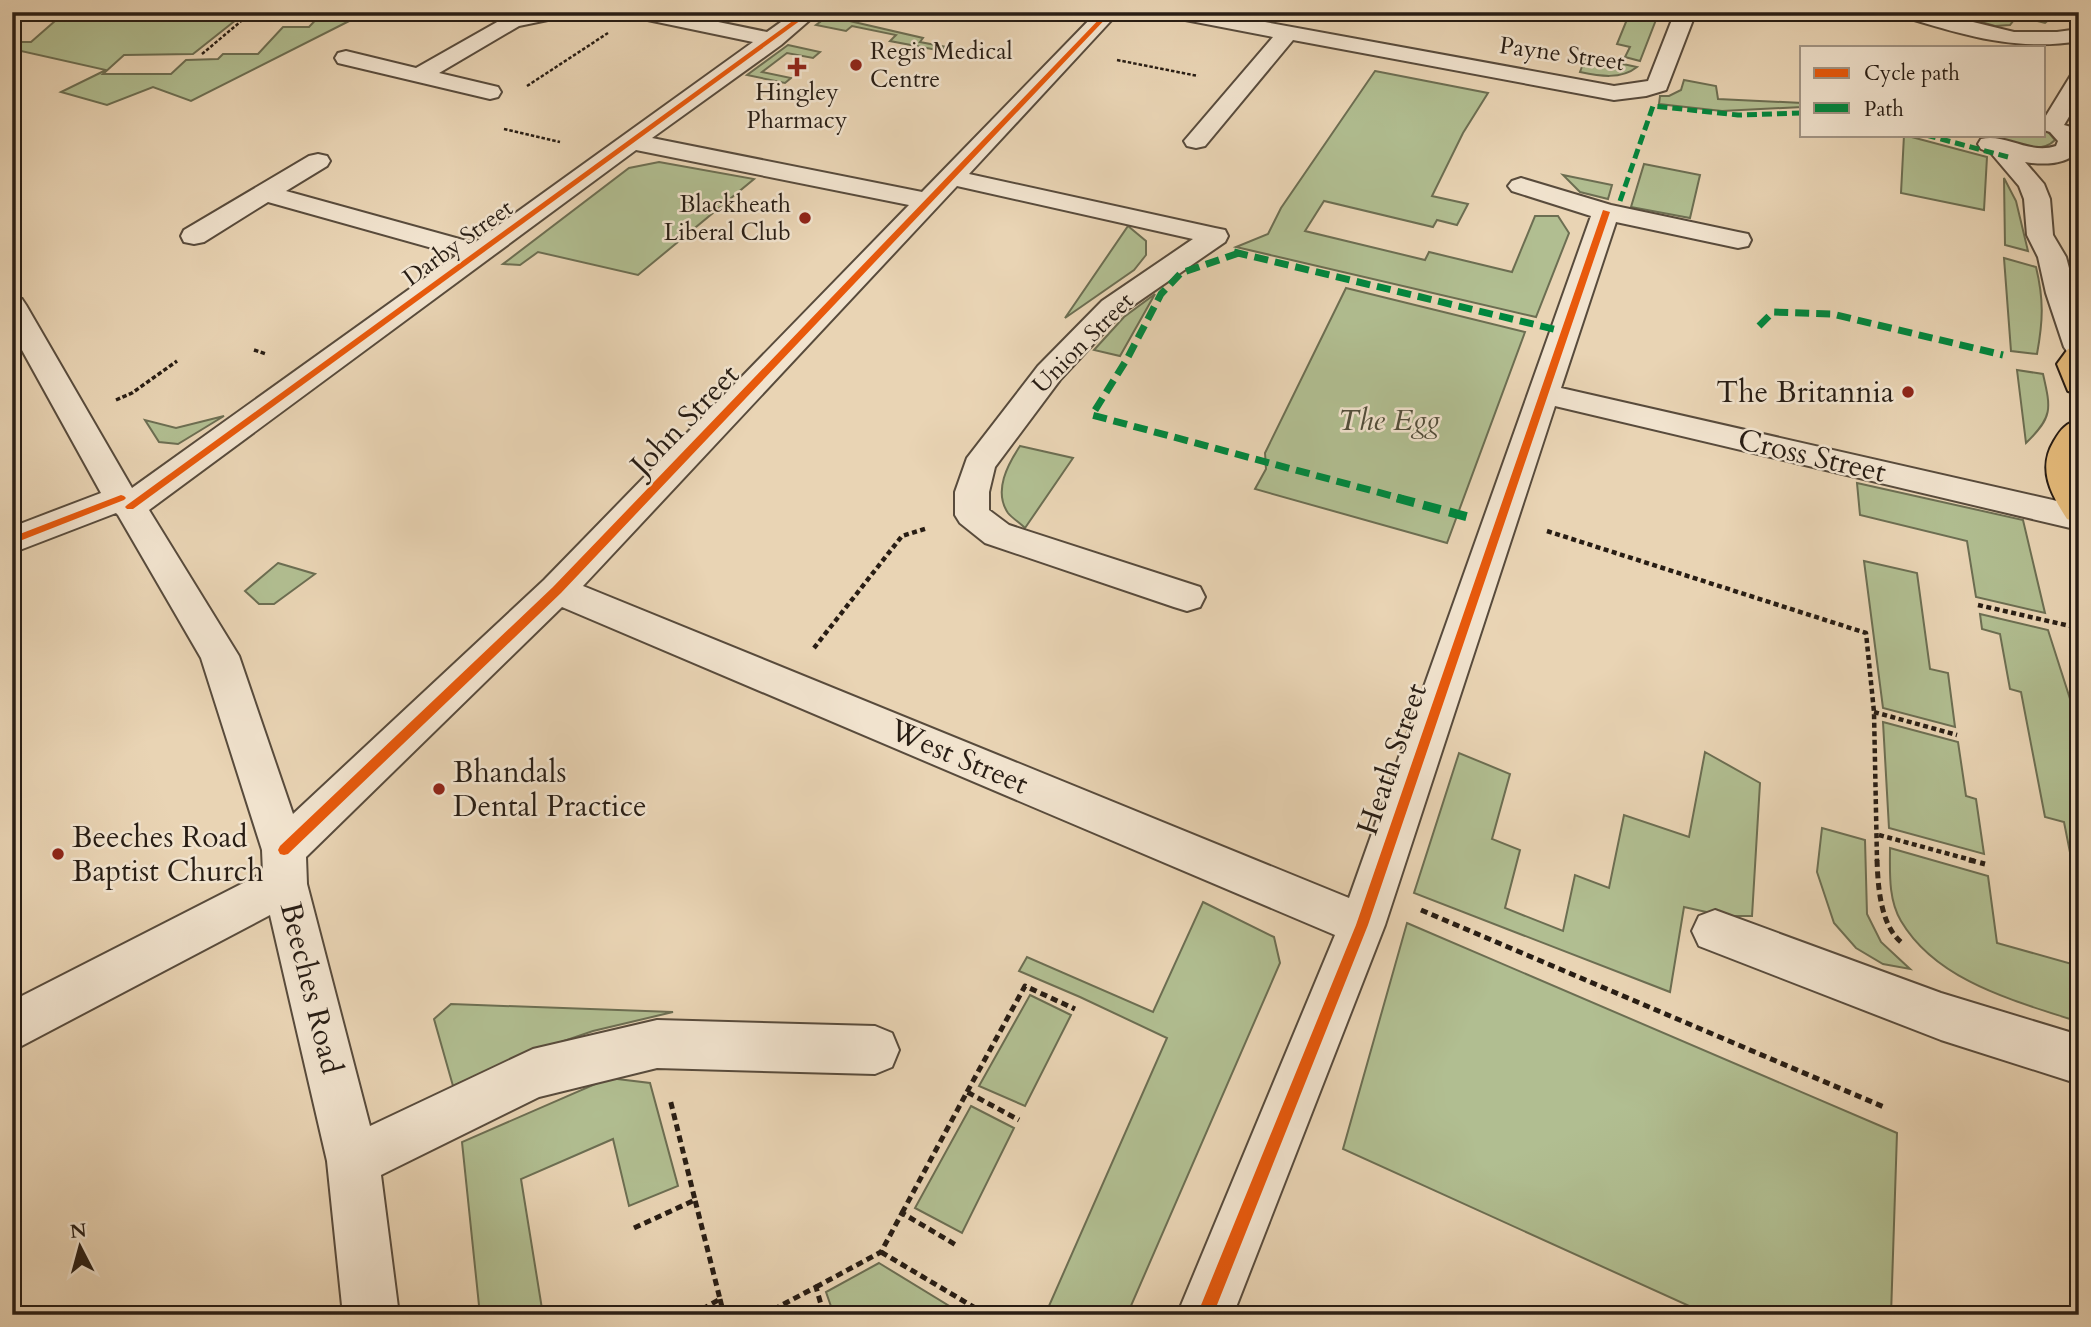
<svg xmlns="http://www.w3.org/2000/svg" width="2091" height="1327" font-family="Cardo,serif">
	<rect width="100%" height="100%" fill="#e9d4b4"/>
	<filter id="stains"><feTurbulence type="fractalNoise" baseFrequency=".00286" numOctaves="4"/><feColorMatrix values="0 0 0 0 .2 0 0 0 0 .09 0 0 0 0 .02 0 0 0 .5 -.17"/></filter>
	<radialGradient id="worn" r=".72"><stop offset=".6" stop-color="#630" stop-opacity="0"/><stop offset="1" stop-color="#630" stop-opacity=".3"/></radialGradient>
	<g fill="#b1be91" stroke="#6c6e52" stroke-width="2">
		<path d="M 192,12 L 246,12 L 193,54 L 124,55 L 103,74 L 171,74 L 186,60 L 218,59 L 223,54 L 258,54 L 283,27 L 309,27 L 323,12 L 367,12 L 191,101 L 153,87 L 107,105 L 61,92 L 106,70 L 12,49 L 12,42 L 31,42 L 55,21 Z"/>
		<path d="M 1630,12 L 1659,12 L 1640,61 L 1625,57 L 1630,47 L 1617,44 Z"/>
		<path d="M 1946,12 L 2026,12 L 2051,18 L 2045,23 L 2017,16 L 2010,25 L 1995,26 Z"/>
		<path d="M 828,16 L 923,38 L 920,42 L 946,47 L 942,51 L 890,41 L 896,35 L 852,26 L 846,31 L 816,25 Z"/>
		<path d="M 788,45 L 820,52 L 813,58 L 787,53 L 762,72 L 791,78 L 785,83 L 747,75 Z"/>
		<path d="M 1586,56 L 1637,67 C 1621,80 1599,76 1580,72 Z"/>
		<path d="M 1375,71 L 1488,93 L 1463,133 L 1432,196 L 1468,204 L 1457,225 L 1437,220 L 1433,227 L 1324,201 L 1305,231 L 1425,260 L 1429,252 L 1512,272 L 1535,216 L 1558,216 L 1569,233 L 1536,317 L 1236,247 L 1268,234 L 1281,208 Z"/>
		<path d="M 1684,80 L 1716,86 L 1718,99 L 1802,103 L 1802,107 L 1722,111 L 1659,104 L 1660,96 L 1669,96 L 1681,90 Z"/>
		<path d="M 2044,127 L 2055,140 C 2040,156 2006,144 1989,135 L 2044,135 Z"/>
		<path d="M 1904,135 L 1987,157 L 1984,210 L 1901,193 Z"/>
		<path d="M 659,162 L 754,179 L 638,275 L 538,252 L 520,265 L 503,264 L 629,168 Z"/>
		<path d="M 1644,164 L 1700,175 L 1690,218 L 1631,207 Z"/>
		<path d="M 1563,175 L 1612,185 L 1608,199 L 1580,192 Z"/>
		<path d="M 2004,178 L 2016,201 L 2028,251 L 2005,245 Z"/>
		<path d="M 1128,226 L 1146,241 L 1146,255 L 1134,270 L 1065,318 Z"/>
		<path d="M 2004,258 L 2036,267 C 2044,300 2043,321 2037,354 L 2011,351 Z"/>
		<path d="M 1346,288 L 1525,332 L 1447,543 L 1255,489 L 1266,469 L 1265,453 Z"/>
		<path d="M 1155,294 L 1120,356 L 1094,350 L 1124,317 Z"/>
		<path d="M 2017,370 L 2043,374 C 2051,409 2053,417 2026,443 Z"/>
		<path d="M 224,416 L 178,444 L 159,442 L 145,420 L 176,428 Z"/>
		<path d="M 1020,446 L 1073,458 L 1025,528 C 1020,523 1012,518 1008,513 C 993,491 1008,464 1020,446 Z"/>
		<path d="M 1857,483 L 2023,520 L 2045,613 L 1976,597 L 1967,541 L 1860,515 Z"/>
		<path d="M 1864,561 L 1917,573 L 1930,669 L 1948,673 L 1955,727 L 1883,708 Z"/>
		<path d="M 278,563 L 315,574 L 274,604 L 259,604 L 245,591 Z"/>
		<path d="M 1980,614 L 2048,630 L 2079,727 L 2079,898 L 2064,822 L 2045,817 L 2021,692 L 2010,689 L 2000,634 L 1982,629 Z"/>
		<path d="M 1883,722 L 1958,742 L 1966,796 L 1976,799 L 1984,854 L 1889,828 Z"/>
		<path d="M 1705,752 L 1760,783 L 1752,916 L 1724,916 L 1684,907 L 1670,992 L 1414,893 L 1459,753 L 1510,774 L 1492,839 L 1520,850 L 1505,908 L 1563,931 L 1575,875 L 1609,888 L 1624,815 L 1689,837 Z"/>
		<path d="M 1822,828 L 1865,840 L 1867,914 L 1881,942 L 1910,969 L 1883,964 L 1856,948 L 1834,923 L 1817,872 Z"/>
		<path d="M 1890,848 L 1988,876 L 1997,943 L 2079,966 L 2079,1022 C 2016,1001 1937,982 1901,921 C 1888,899 1890,872 1890,848 Z"/>
		<path d="M 1203,902 L 1274,937 L 1280,963 L 1127,1315 L 1045,1315 L 1167,1038 L 1080,997 L 1019,971 L 1027,957 L 1153,1012 Z"/>
		<path d="M 1407,923 L 1897,1133 L 1891,1315 L 1709,1315 L 1343,1149 Z"/>
		<path d="M 1030,995 L 1071,1015 L 1025,1106 L 979,1086 Z"/>
		<path d="M 451,1004 L 673,1012 L 593,1031 L 532,1052 L 453,1086 L 434,1019 Z"/>
		<path d="M 609,1078 L 650,1083 L 678,1186 L 629,1206 L 613,1139 L 521,1179 L 543,1315 L 480,1315 L 462,1142 Z"/>
		<path d="M 971,1106 L 1014,1128 L 962,1233 L 915,1208 Z"/>
		<path d="M 879,1263 L 964,1315 L 834,1315 L 826,1292 Z"/>
	</g>
	<g fill="none" stroke-linecap="round" stroke-linejoin="round">
		<defs>
			<g id="minor">
				<path d="M 526,12 L 570,12 L 567,16 L 519,26 L 439,73 L 498,87 L 501,92 L 498,97 L 490,99 L 338,63 L 335,58 L 338,53 L 346,51 L 416,68 L 506,17 Z"/>
				<path d="M 628,12 L 670,12 L 767,32 L 795,12 L 819,12 L 781,45 L 652,138 L 922,192 L 1097,12 L 1119,12 L 969,174 L 1215,228 L 1225,230 L 1228,236 L 1225,242 L 1122,313 L 1060,380 L 995,467 L 989,492 L 989,510 L 1009,525 L 1200,587 L 1205,597 L 1200,607 L 1187,611 L 1174,607 L 985,543 L 960,523 L 955,515 L 955,492 L 967,458 L 1038,366 L 1102,301 L 1193,239 L 957,186 L 583,586 L 1349,898 L 1591,216 L 1512,191 L 1508,186 L 1512,181 L 1521,178 L 1611,205 L 1738,232 L 1748,234 L 1751,240 L 1748,246 L 1738,248 L 1616,222 L 1561,388 L 2079,506 L 2079,530 L 1555,406 L 1385,925 L 1233,1315 L 1177,1315 L 1335,935 L 562,607 L 306,857 L 307,884 L 370,1126 L 533,1049 L 657,1020 L 875,1026 L 892,1033 L 899,1050 L 892,1067 L 875,1074 L 657,1068 L 539,1097 L 381,1175 L 399,1315 L 343,1315 L 327,1161 L 270,915 L 12,1051 L 12,1001 L 263,873 L 262,850 L 201,658 L 118,515 L 116,513 L 12,553 L 12,527 L 101,493 L 12,332 L 12,296 L 22,299 L 26,305 L 132,488 L 457,255 L 268,202 L 204,242 L 194,244 L 184,242 L 181,236 L 184,230 L 309,156 L 318,154 L 327,156 L 330,161 L 327,166 L 286,191 L 474,243 L 753,42 L 638,18 L 631,16 ZM 636,150 L 909,205 L 544,580 L 293,814 L 239,656 L 149,510 Z"/>
				<path d="M 1165,12 L 1210,12 L 1614,86 L 1648,81 L 1675,12 L 1696,12 L 1666,90 L 1646,96 L 1614,100 L 1293,40 L 1205,146 L 1196,148 L 1187,146 L 1184,141 L 1273,37 L 1175,18 L 1168,16 Z"/>
				<path d="M 1898,12 L 1932,12 L 2014,32 L 2057,32 L 2079,29 L 2079,41 C 2016,52 1960,34 1901,16 Z"/>
				<path d="M 2079,73 L 2079,100 L 2064,125 L 2071,127 L 2079,135 L 2079,151 C 2065,165 2043,165 2025,162 L 2044,184 L 2050,199 L 2053,235 L 2066,257 L 2079,305 L 2079,356 L 2068,353 L 2064,347 L 2046,293 L 2038,257 L 2027,235 L 2024,199 L 2019,186 L 1991,153 L 1981,149 L 1978,144 L 1981,139 C 2006,133 2029,155 2056,146 L 2058,141 L 2050,132 L 2044,130 L 2044,119 L 2071,75 Z"/>
				<path d="M 1715,910 L 1941,993 L 2079,1035 L 2079,1084 L 1941,1040 L 1699,946 L 1692,931 L 1699,916 Z"/>
			</g>
			<g id="major">
				<path d="M 2079,346 L 2079,394 L 2068,391 L 2057,364 L 2068,349 Z"/>
				<path d="M 2079,420 L 2079,523 L 2067,519 C 2051,494 2037,469 2054,441 C 2061,429 2066,423 2079,420 Z"/>
			</g>
		</defs>
		<use href="#minor" stroke="#584b3c" stroke-width="4"/>
		<use href="#major" stroke="#281d14" stroke-width="4"/>
		<g stroke="#281d14" stroke-width="2.5" stroke-dasharray="3.5 2" stroke-linecap="butt">
			<path d="M 57,20 L 171,12"/>
			<path d="M 202,54 L 252,12"/>
			<path d="M 1117,60 L 1198,76"/>
			<path d="M 527,86 L 608,33"/>
			<path d="M 504,129 L 560,142"/>
		</g>
		<g stroke="#281d14" stroke-width="3.5" stroke-dasharray="4.5 2.5" stroke-linecap="butt">
			<path d="M 254,350 L 266,354"/>
			<path d="M 116,400 L 132,393 L 177,361"/>
		</g>
		<g stroke="#281d14" stroke-width="4.5" stroke-dasharray="5 3.5" stroke-linecap="butt">
			<path d="M 1547,531 L 1866,633 L 1874,712 L 1877,861"/>
			<path d="M 1978,605 L 2079,628"/>
			<path d="M 814,648 L 902,536 L 928,528"/>
			<path d="M 1874,712 L 1957,735"/>
			<path d="M 1879,835 L 1975,861"/>
		</g>
		<g stroke="#281d14" stroke-width="5" stroke-dasharray="7 4.5" stroke-linecap="butt">
			<path d="M 1877,860 C 1878,886 1880,925 1902,943"/>
			<path d="M 1969,860 L 1985,864"/>
			<path d="M 1421,910 L 1884,1107"/>
			<path d="M 967,1092 L 1025,986 L 1075,1009"/>
			<path d="M 902,1213 L 967,1092 L 1019,1120"/>
			<path d="M 634,1228 L 695,1200 L 670,1099"/>
			<path d="M 881,1252 L 987,1315"/>
			<path d="M 816,1287 L 881,1252 L 902,1213 L 956,1245"/>
			<path d="M 720,1299 L 724,1315"/>
			<path d="M 692,1315 L 720,1299 L 695,1200"/>
			<path d="M 763,1315 L 816,1287 L 824,1315"/>
		</g>
		<use href="#minor" fill="#f1e3ce" fill-rule="evenodd"/>
		<use href="#major" fill="#e4ba7a" fill-rule="evenodd"/>
		<g stroke="#00873e" stroke-width="5" stroke-dasharray="10 5" stroke-linecap="butt">
			<path d="M 1926,135 L 2008,157"/>
			<path d="M 1620,201 L 1653,106 L 1738,115 L 1802,113"/>
		</g>
		<g stroke="#00873e" stroke-width="7" stroke-dasharray="14 7" stroke-linecap="butt">
			<path d="M 1234,252 L 1566,332"/>
			<path d="M 1239,253 L 1181,273 L 1161,294 L 1127,359 L 1092,415 L 1403,499"/>
			<path d="M 1759,326 L 1773,312 L 1832,314 L 2003,355"/>
		</g>
		<path stroke="#00873e" stroke-width="9" stroke-dasharray="18 9" stroke-linecap="butt" d="M 1397,498 L 1468,517"/>
		<defs>
			<g id="cycleway">
				<path d="M 805,12 L 812,12 L 133,509 L 127,509 L 125,507 L 127,505 Z"/>
				<path d="M 1106,12 L 1112,12 L 561,593 L 288,854 L 284,855 L 280,854 L 278,850 L 280,846 L 553,587 Z"/>
				<path d="M 1603,210 L 1610,212 L 1368,925 L 1213,1315 L 1197,1315 L 1356,925 Z"/>
				<path d="M 121,495 L 124,496 L 126,498 L 124,500 L 12,544 L 12,537 Z"/>
			</g>
		</defs>
		<use href="#cycleway" stroke="#f1e3ce" stroke-width="5"/>
		<use href="#cycleway" fill="#e8590c" fill-rule="evenodd"/>
	</g>
	<g fill="#8f2418" stroke="#f1e3ce" stroke-width="2.5">
		<circle cx="856" cy="65" r="7"/>
		<path d="M793.5 56.5h7v7h7v7h-7v7h-7v-7h-7v-7h7z"/>
		<circle cx="805" cy="218" r="7"/>
		<circle cx="1908" cy="392" r="7"/>
		<circle cx="439" cy="789" r="7"/>
		<circle cx="58" cy="854" r="7"/>
	</g>
	<g text-anchor="middle" dominant-baseline="central" stroke-width="5" stroke-linejoin="round" paint-order="stroke">
		<g font-size="24" fill="#281d14" stroke="#f1e3ce" text-anchor="start">
			<text x="870" y="51">Regis Medical<tspan x="870" dy="28">Centre</tspan></text>
			<text x="797" y="92" text-anchor="middle">Hingley<tspan x="797" dy="28">Pharmacy</tspan></text>
			<text x="791" y="204" text-anchor="end">Blackheath<tspan x="791" dy="28">Liberal Club</tspan></text>
		</g>
		<g font-size="24" fill="#281d14" stroke="#f1e3ce">
			<text transform="translate(1562 54) rotate(8)">Payne Street</text>
			<text transform="translate(458 243) rotate(-36)">Darby Street</text>
			<text transform="translate(1083 343) rotate(-45)">Union Street</text>
		</g>
		<g font-size="30" fill="#281d14" stroke="#f1e3ce" text-anchor="start">
			<text x="1894" y="392" text-anchor="end">The Britannia</text>
			<text x="453" y="772">Bhandals<tspan x="453" dy="34">Dental Practice</tspan></text>
			<text x="72" y="837">Beeches Road<tspan x="72" dy="34">Baptist Church</tspan></text>
		</g>
		<g font-size="30" fill="#281d14" stroke="#f1e3ce">
			<text transform="translate(685 420) rotate(-46)">John Street</text>
			<text transform="translate(1812 456) rotate(13)">Cross Street</text>
			<text transform="translate(959 757) rotate(23)">West Street</text>
			<text transform="translate(1392 759) rotate(-71)">Heath Street</text>
			<text transform="translate(311 988) rotate(76)">Beeches Road</text>
		</g>
		<g font-size="30" font-style="italic" fill="#514d3a" stroke="#f1e3ce">
			<text x="1389" y="420">The Egg</text>
		</g>
	</g>
	<rect width="2091" height="1327" fill="none" stroke="#e9d4b4" stroke-width="42"/>
	<rect x="14" y="14" width="2063" height="1299" fill="none" stroke="#281d14" stroke-width="3.5"/>
	<rect x="21" y="21" width="2049" height="1285" fill="none" stroke="#281d14" stroke-width="2"/>
	<rect x="1800" y="46" width="245" height="91" fill="#f1e3ce" stroke="#a19484" stroke-width="2"/>
	<rect x="1814" y="68" width="35" height="10" fill="#e8590c" stroke="#a19484" stroke-width="2"/>
	<text x="1864" y="80" font-size="21" fill="#281d14">Cycle path</text>
	<rect x="1814" y="103" width="35" height="10" fill="#00873e" stroke="#a19484" stroke-width="2"/>
	<text x="1864" y="116" font-size="21" fill="#281d14">Path</text>
	<g transform="translate(80 1247) rotate(354)" stroke="#f1e3ce" stroke-width="5" paint-order="stroke">
	<path d="M0-5L12 26L0 18L-12 26Z" fill="#281d14"/>
	<text y="-10" font-size="19" font-weight="bold" text-anchor="middle" fill="#281d14">N</text>
	</g>
	<rect width="100%" height="100%" filter="url(#stains)"/>
	<rect width="100%" height="100%" fill="url(#worn)"/>
</svg>
